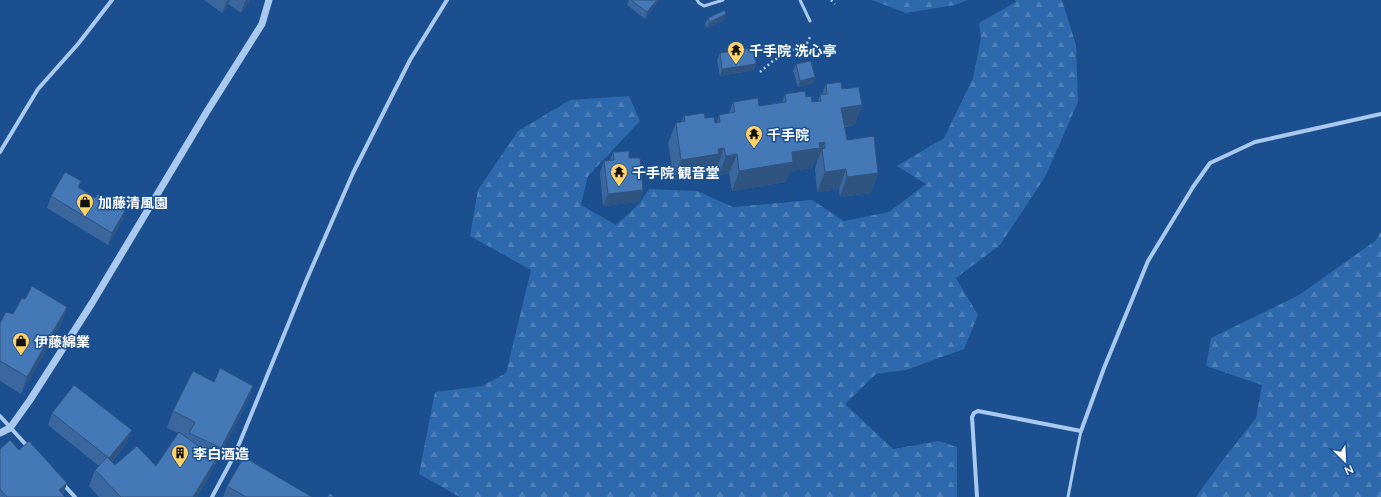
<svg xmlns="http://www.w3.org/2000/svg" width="1381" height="497" font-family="Lato,'Noto Sans JP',sans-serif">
	<defs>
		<pattern id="forest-firs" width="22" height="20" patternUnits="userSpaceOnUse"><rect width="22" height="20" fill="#2e69ad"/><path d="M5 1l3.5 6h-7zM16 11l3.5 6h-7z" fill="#4d80b9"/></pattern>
	</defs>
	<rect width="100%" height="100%" fill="#1b4f8f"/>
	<g fill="url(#forest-firs)">
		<path d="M 872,0 L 967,0 L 955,5 L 906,13 Z"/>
		<path d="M 1015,0 L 1062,0 L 1076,45 L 1078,102 L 1045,177 L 1000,245 L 956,278 L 978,315 L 964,349 L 906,370 L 876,374 L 845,404 L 893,449 L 939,441 L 957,447 L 957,497 L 460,497 L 419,474 L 435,392 L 482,386 L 506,373 L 531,270 L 470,236 L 478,190 L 518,131 L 570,100 L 629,96 L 640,121 L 588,176 L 581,205 L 616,225 L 639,204 L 649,189 L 697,191 L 733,207 L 812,200 L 844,221 L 889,212 L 926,184 L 897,166 L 944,138 L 973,78 L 981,38 L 979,23 L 1016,2 Z"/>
		<path d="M 1381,232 L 1381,497 L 1196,497 L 1222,461 L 1256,418 L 1262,385 L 1206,366 L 1211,338 L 1299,295 L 1375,241 Z"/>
	</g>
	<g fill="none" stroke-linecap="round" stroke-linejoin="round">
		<g stroke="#a9c9ee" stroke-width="2.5" stroke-dasharray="2 3" stroke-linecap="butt">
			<path d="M 831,0 L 835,4"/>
			<path d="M 760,72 L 774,60 L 807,43 L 811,35"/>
		</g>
		<g stroke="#a9c9ee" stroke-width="3">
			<path d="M 697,0 L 699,3 L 704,6 L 723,0"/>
			<path d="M 800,0 L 810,21"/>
			<path d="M 1068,497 L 1075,460 L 1081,431"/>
		</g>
		<g stroke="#a9c9ee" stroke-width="4">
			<path d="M 0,152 L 38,89 L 78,44 L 112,0"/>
			<path d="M 0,416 L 28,447"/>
			<path d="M 63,484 L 75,497"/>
			<path d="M 212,497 L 235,454 L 306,281 L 353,173 L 410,60 L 447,0"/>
			<path d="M 977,497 L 972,417 L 974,413 L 978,411 L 1081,431 L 1104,368 L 1148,261 L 1193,187 L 1210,163 L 1255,142 L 1381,114"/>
		</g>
		<path stroke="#a9c9ee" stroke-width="7" d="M 0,433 L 10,428 L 30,400 L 92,303 L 206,113 L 262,24 L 269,0"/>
	</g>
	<g fill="#3a679d">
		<path d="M 204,0 L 250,0 L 241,13 L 228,4 L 222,13 Z"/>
		<path d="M 629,0 L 659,0 L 645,19 L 627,5 Z"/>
		<path d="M 708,18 L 724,20 L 707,28 L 705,24 Z"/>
		<path d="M 720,53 L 756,64 L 754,70 L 720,76 L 717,60 Z"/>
		<path d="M 796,64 L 815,77 L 813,83 L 798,87 L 793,71 Z"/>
		<path d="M 826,84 L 842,89 L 855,125 L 845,127 L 847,140 L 878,173 L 871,193 L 840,197 L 839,189 L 817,192 L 815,168 L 817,162 L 814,162 L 812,168 L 790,171 L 786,182 L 732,191 L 729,173 L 719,175 L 717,168 L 714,169 L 712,174 L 674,180 L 668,143 L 676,123 L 682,122 L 684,116 L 705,118 L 715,123 L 717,123 L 719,115 L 729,113 L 733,102 L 759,106 L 782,102 L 785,94 L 806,97 L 812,102 L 818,101 L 820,95 L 822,94 Z"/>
		<path d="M 613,152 L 629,158 L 643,190 L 639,202 L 603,206 L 600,173 L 604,161 L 610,160 Z"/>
		<path d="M 81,181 L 78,188 L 95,198 L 125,211 L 121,223 L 108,245 L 47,208 L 51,196 Z"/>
		<path d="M 25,299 L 67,307 L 61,324 L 21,394 L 0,381 L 0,323 L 13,314 Z"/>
		<path d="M 214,382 L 253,386 L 247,402 L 215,465 L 214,464 L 210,475 L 197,497 L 99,497 L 89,486 L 95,470 L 99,466 L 48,425 L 52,413 L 127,442 L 112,462 L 115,465 L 156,466 L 178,433 L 167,428 L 173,411 Z"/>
		<path d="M 0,449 L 19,450 L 67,483 L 63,494 L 65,497 L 0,497 Z"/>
		<path d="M 227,486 L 312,497 L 223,497 Z"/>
	</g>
	<g fill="#305480">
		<path d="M 227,0 L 230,0 L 228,4 L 222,13 Z"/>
		<path d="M 246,0 L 250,0 L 241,13 L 245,1 Z"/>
		<path d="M 657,0 L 659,0 L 645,19 L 647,12 Z"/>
		<path d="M 726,14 L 724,20 L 707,28 L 710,22 Z"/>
		<path d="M 756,64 L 754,70 L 720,76 L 722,69 Z"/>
		<path d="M 815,77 L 813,83 L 798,87 L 800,81 Z"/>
		<path d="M 862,105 L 855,125 L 833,128 L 841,108 Z"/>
		<path d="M 825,142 L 817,162 L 814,162 L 812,168 L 790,171 L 786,182 L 732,191 L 739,171 L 819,143 Z"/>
		<path d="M 724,148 L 717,168 L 714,169 L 712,174 L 674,180 L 681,160 Z"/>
		<path d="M 737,154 L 729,173 L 719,175 L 726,156 Z"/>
		<path d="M 846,169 L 839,189 L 817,192 L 825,172 Z"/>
		<path d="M 878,173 L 871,193 L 840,197 L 847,177 Z"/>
		<path d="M 643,190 L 639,202 L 603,206 L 608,194 Z"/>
		<path d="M 125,211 L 121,223 L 108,245 L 112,233 Z"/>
		<path d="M 67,307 L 61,324 L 21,394 L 27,377 Z"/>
		<path d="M 253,386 L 247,402 L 215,465 L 221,448 Z"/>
		<path d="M 132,430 L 127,442 L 105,470 L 109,458 Z"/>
		<path d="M 216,459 L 210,475 L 197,497 L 193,497 Z"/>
		<path d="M 67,483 L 62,497 L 59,490 Z"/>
	</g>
	<g fill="#4478b7" stroke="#305480">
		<path d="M 631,0 L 657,0 L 647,12 Z"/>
		<path d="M 725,10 L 726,14 L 710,22 L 708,18 Z"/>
		<path d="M 753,48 L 756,64 L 722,69 L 720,53 Z"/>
		<path d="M 811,61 L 815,77 L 800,81 L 796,64 Z"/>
		<path d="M 841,82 L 842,89 L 859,87 L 862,105 L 841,108 L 847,140 L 874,136 L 878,173 L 847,177 L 846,169 L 825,172 L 822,149 L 825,148 L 825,142 L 819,143 L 820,148 L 792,152 L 793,162 L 739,171 L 737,154 L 726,156 L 724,148 L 718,149 L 719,154 L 681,160 L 676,123 L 685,121 L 684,116 L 704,113 L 705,118 L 714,117 L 715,123 L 720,122 L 719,115 L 735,112 L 733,102 L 758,98 L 759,106 L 786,102 L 785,94 L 805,91 L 806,97 L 811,96 L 812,102 L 821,101 L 820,95 L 827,94 L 826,84 Z"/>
		<path d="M 629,151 L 629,158 L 640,158 L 643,190 L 608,194 L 604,161 L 614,160 L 613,152 Z"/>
		<path d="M 65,172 L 81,181 L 78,187 L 95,198 L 98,194 L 125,211 L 112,233 L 51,196 Z"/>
		<path d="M 32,286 L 67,307 L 27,377 L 0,361 L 0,323 L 6,312 L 13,314 L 22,298 L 25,299 Z"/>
		<path d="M 220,368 L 253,386 L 221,448 L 189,433 L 195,422 L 173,411 L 193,371 L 214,382 Z"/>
		<path d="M 74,385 L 132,430 L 109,458 L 52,413 Z"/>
		<path d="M 179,432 L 216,459 L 193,497 L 121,497 L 95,470 L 107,457 L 115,465 L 137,446 L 156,466 Z"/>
		<path d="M 10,440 L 19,450 L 29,441 L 67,483 L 59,490 L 65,497 L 7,497 L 0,489 L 0,449 Z"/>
		<path d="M 244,457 L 312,497 L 246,497 L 227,486 Z"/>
		<path d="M 330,493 L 334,497 L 327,497 Z"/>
	</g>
	<defs>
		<symbol id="temple-pin" viewBox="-11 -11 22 30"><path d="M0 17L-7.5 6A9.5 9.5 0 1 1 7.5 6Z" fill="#ffd166" stroke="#1b4f8f"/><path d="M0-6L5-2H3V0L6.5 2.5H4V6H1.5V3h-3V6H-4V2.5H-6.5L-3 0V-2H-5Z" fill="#111"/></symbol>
		<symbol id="shop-pin" viewBox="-11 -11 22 30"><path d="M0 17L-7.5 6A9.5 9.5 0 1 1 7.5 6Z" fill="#ffd166" stroke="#1b4f8f"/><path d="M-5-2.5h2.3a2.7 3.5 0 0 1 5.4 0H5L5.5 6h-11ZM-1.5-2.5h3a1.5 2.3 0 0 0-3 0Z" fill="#111"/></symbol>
		<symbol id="building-pin" viewBox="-11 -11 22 30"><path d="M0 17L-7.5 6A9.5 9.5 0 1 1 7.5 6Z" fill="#ffd166" stroke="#1b4f8f"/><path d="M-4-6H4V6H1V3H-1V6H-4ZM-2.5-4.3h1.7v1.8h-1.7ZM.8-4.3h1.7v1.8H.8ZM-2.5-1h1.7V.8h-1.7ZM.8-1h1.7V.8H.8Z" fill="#111"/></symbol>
	</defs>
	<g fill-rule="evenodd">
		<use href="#temple-pin" x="726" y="40" width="20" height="27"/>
		<use href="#temple-pin" x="744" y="124" width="20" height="27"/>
		<use href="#temple-pin" x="609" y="162" width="20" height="27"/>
		<use href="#shop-pin" x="75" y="192" width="20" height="27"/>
		<use href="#shop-pin" x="11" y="331" width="20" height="27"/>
		<use href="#building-pin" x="170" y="443" width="20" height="27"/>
	</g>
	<g text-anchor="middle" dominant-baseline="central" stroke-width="3" stroke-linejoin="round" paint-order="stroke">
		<g font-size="14" font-weight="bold" fill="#fff" stroke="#1b4f8f" text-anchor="start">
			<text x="749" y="50">千手院 洗心亭</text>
			<text x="767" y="134">千手院</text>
			<text x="632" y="172">千手院 観音堂</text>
			<text x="98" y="202">加藤清風園</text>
			<text x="34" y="341">伊藤綿業</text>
			<text x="193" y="453">李白酒造</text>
		</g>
	</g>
	<g transform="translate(1345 461) rotate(156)" stroke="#1b4f8f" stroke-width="3" paint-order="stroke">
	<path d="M0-3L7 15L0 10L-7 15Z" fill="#ffffff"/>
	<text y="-6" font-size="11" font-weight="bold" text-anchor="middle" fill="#ffffff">N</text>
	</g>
</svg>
